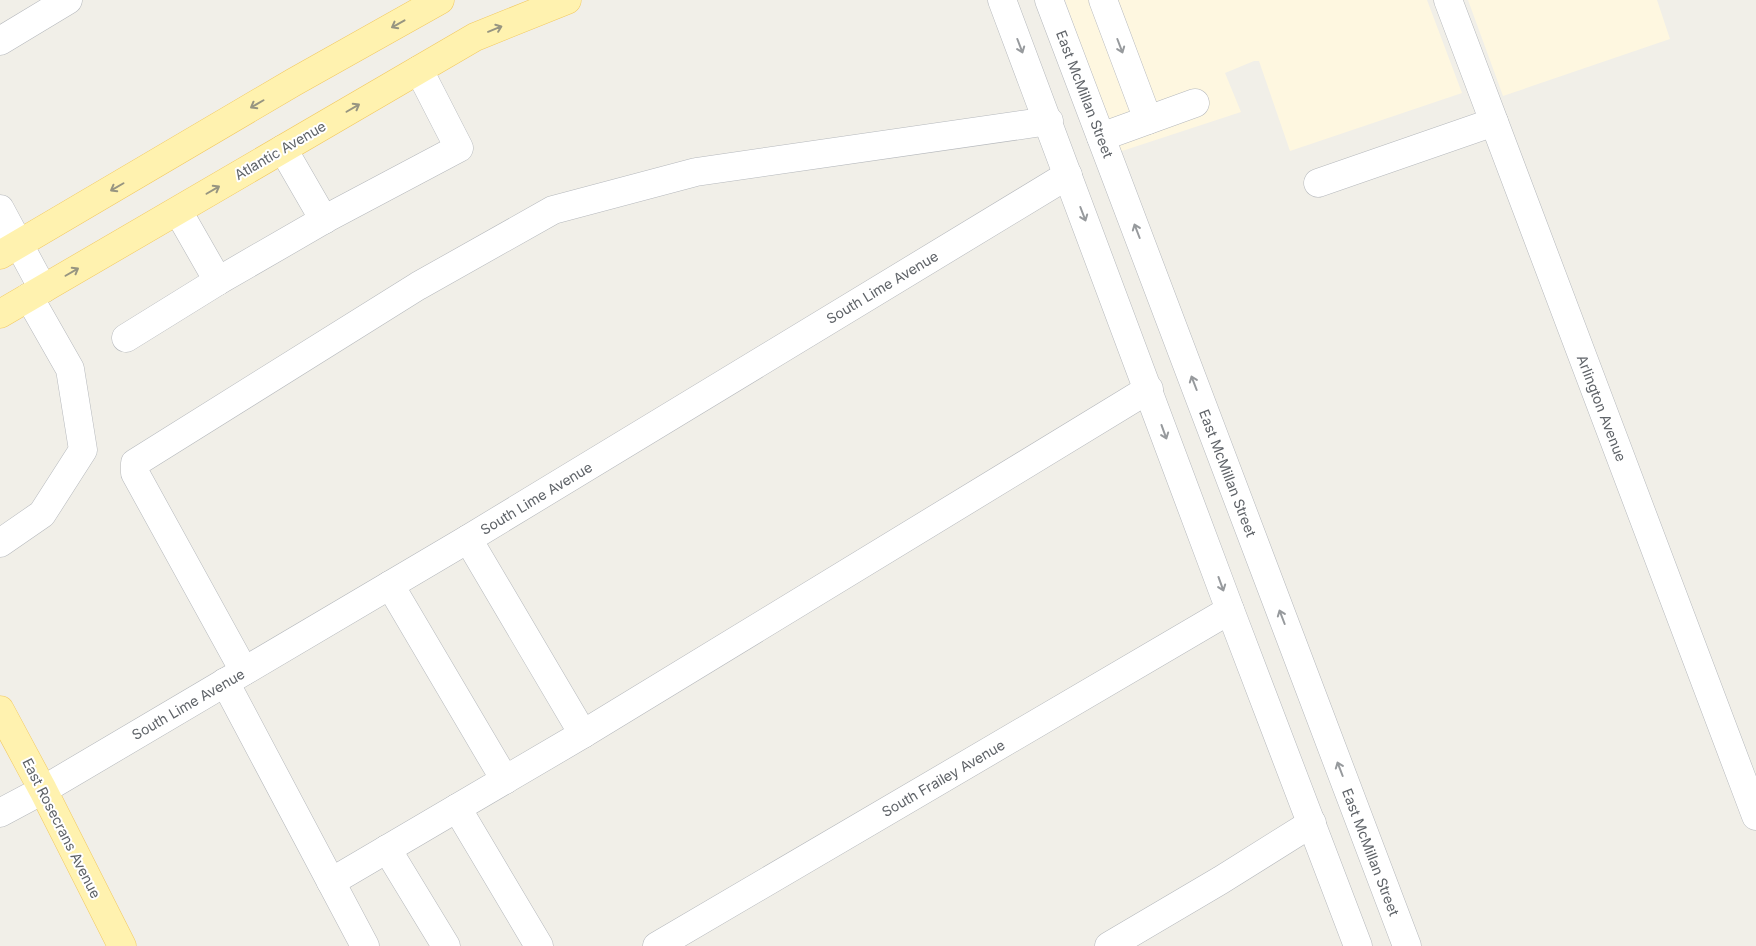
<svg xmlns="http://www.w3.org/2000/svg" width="1756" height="946" font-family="Inter,sans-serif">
	<rect width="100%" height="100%" fill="#f1efe8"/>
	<g fill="#fef7e0">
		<path d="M 1065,0 L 1427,0 L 1462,93 L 1290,151 L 1259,61 L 1254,61 L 1225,73 L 1241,112 L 1119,152 Z"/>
		<path d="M 1468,0 L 1657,0 L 1670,39 L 1503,96 Z"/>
	</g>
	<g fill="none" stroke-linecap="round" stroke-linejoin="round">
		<defs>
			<g id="minor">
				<path d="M 1002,0 L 1230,610 L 1358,946"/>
				<path d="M 1049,0 L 1407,946"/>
				<path d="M 1103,0 L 1148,120"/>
				<path d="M 1448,0 L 1756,816"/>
				<path d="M 0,41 L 68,0"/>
				<path d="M 1101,137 L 1195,103"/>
				<path d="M 283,149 L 324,220"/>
				<path d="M 1318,183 L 1494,122"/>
				<path d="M 0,209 L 43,289"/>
				<path d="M 178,211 L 218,281"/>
				<path d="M 126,338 L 218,281 L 327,218 L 459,148 L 419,70"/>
				<path d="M 468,539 L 583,734"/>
				<path d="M 0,543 L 42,514 L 83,450 L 70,369 L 29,297"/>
				<path d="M 390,585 L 505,780"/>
				<path d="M 244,671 L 135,473 L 135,463 L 418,286 L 553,210 L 696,172 L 1049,121"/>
				<path d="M 225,682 L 365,946"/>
				<path d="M 457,808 L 539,946"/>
				<path d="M 0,813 L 43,790 L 468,539 L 1068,175"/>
				<path d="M 387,849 L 446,946"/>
				<path d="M 331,882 L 583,734 L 1149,389"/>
				<path d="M 657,946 L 1230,610"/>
				<path d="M 1109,946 L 1221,880 L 1312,823"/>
			</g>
			<g id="major">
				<path d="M 0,255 L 294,82 L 440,0"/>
				<path d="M 0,314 L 475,37 L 567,0"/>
				<path d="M 0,710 L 43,790 L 122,946"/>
			</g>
		</defs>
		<use href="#minor" stroke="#b5b8bc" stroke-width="29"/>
		<use href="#major" stroke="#f2c960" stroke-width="29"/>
		<use href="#minor" stroke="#fff" stroke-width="28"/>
		<use href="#major" stroke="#fff2af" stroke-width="28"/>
	</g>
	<defs><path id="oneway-shaft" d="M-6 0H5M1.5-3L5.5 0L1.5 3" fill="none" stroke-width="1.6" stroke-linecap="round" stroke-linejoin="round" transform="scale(1.25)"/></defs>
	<g stroke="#979581">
		<use href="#oneway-shaft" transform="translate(398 24) rotate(151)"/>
		<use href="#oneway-shaft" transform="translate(495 29) rotate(-22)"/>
		<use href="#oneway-shaft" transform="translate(257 104) rotate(150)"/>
		<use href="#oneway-shaft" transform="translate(353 108) rotate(-30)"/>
		<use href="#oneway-shaft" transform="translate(117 187) rotate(150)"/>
		<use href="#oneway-shaft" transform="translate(213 190) rotate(-30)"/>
		<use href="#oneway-shaft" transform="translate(72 272) rotate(-30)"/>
	</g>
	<g stroke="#979a9d">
		<use href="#oneway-shaft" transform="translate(1020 46) rotate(69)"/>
		<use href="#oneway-shaft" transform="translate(1120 46) rotate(69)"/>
		<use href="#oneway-shaft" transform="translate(1083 214) rotate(69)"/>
		<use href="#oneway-shaft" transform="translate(1137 231) rotate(-111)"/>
		<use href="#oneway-shaft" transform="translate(1194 383) rotate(-111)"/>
		<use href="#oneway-shaft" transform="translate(1164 432) rotate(70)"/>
		<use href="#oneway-shaft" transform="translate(1221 584) rotate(70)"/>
		<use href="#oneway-shaft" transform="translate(1282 617) rotate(-111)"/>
		<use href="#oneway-shaft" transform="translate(1340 769) rotate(-111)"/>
	</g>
	<g text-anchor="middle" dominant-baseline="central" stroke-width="4" stroke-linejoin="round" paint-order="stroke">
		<g font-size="14" fill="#5f6368" stroke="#fff">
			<text transform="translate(1085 94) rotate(69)">East McMillan Street</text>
			<text transform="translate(280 150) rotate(-30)">Atlantic Avenue</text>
			<text transform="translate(882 287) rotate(-31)">South Lime Avenue</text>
			<text transform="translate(1602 408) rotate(69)">Arlington Avenue</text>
			<text transform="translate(1228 473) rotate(69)">East McMillan Street</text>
			<text transform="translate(536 498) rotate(-31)">South Lime Avenue</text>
			<text transform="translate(188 704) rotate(-30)">South Lime Avenue</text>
			<text transform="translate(943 778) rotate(-30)">South Frailey Avenue</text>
			<text transform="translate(62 828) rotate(63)">East Rosecrans Avenue</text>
			<text transform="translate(1371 852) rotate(69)">East McMillan Street</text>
		</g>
	</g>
</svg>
